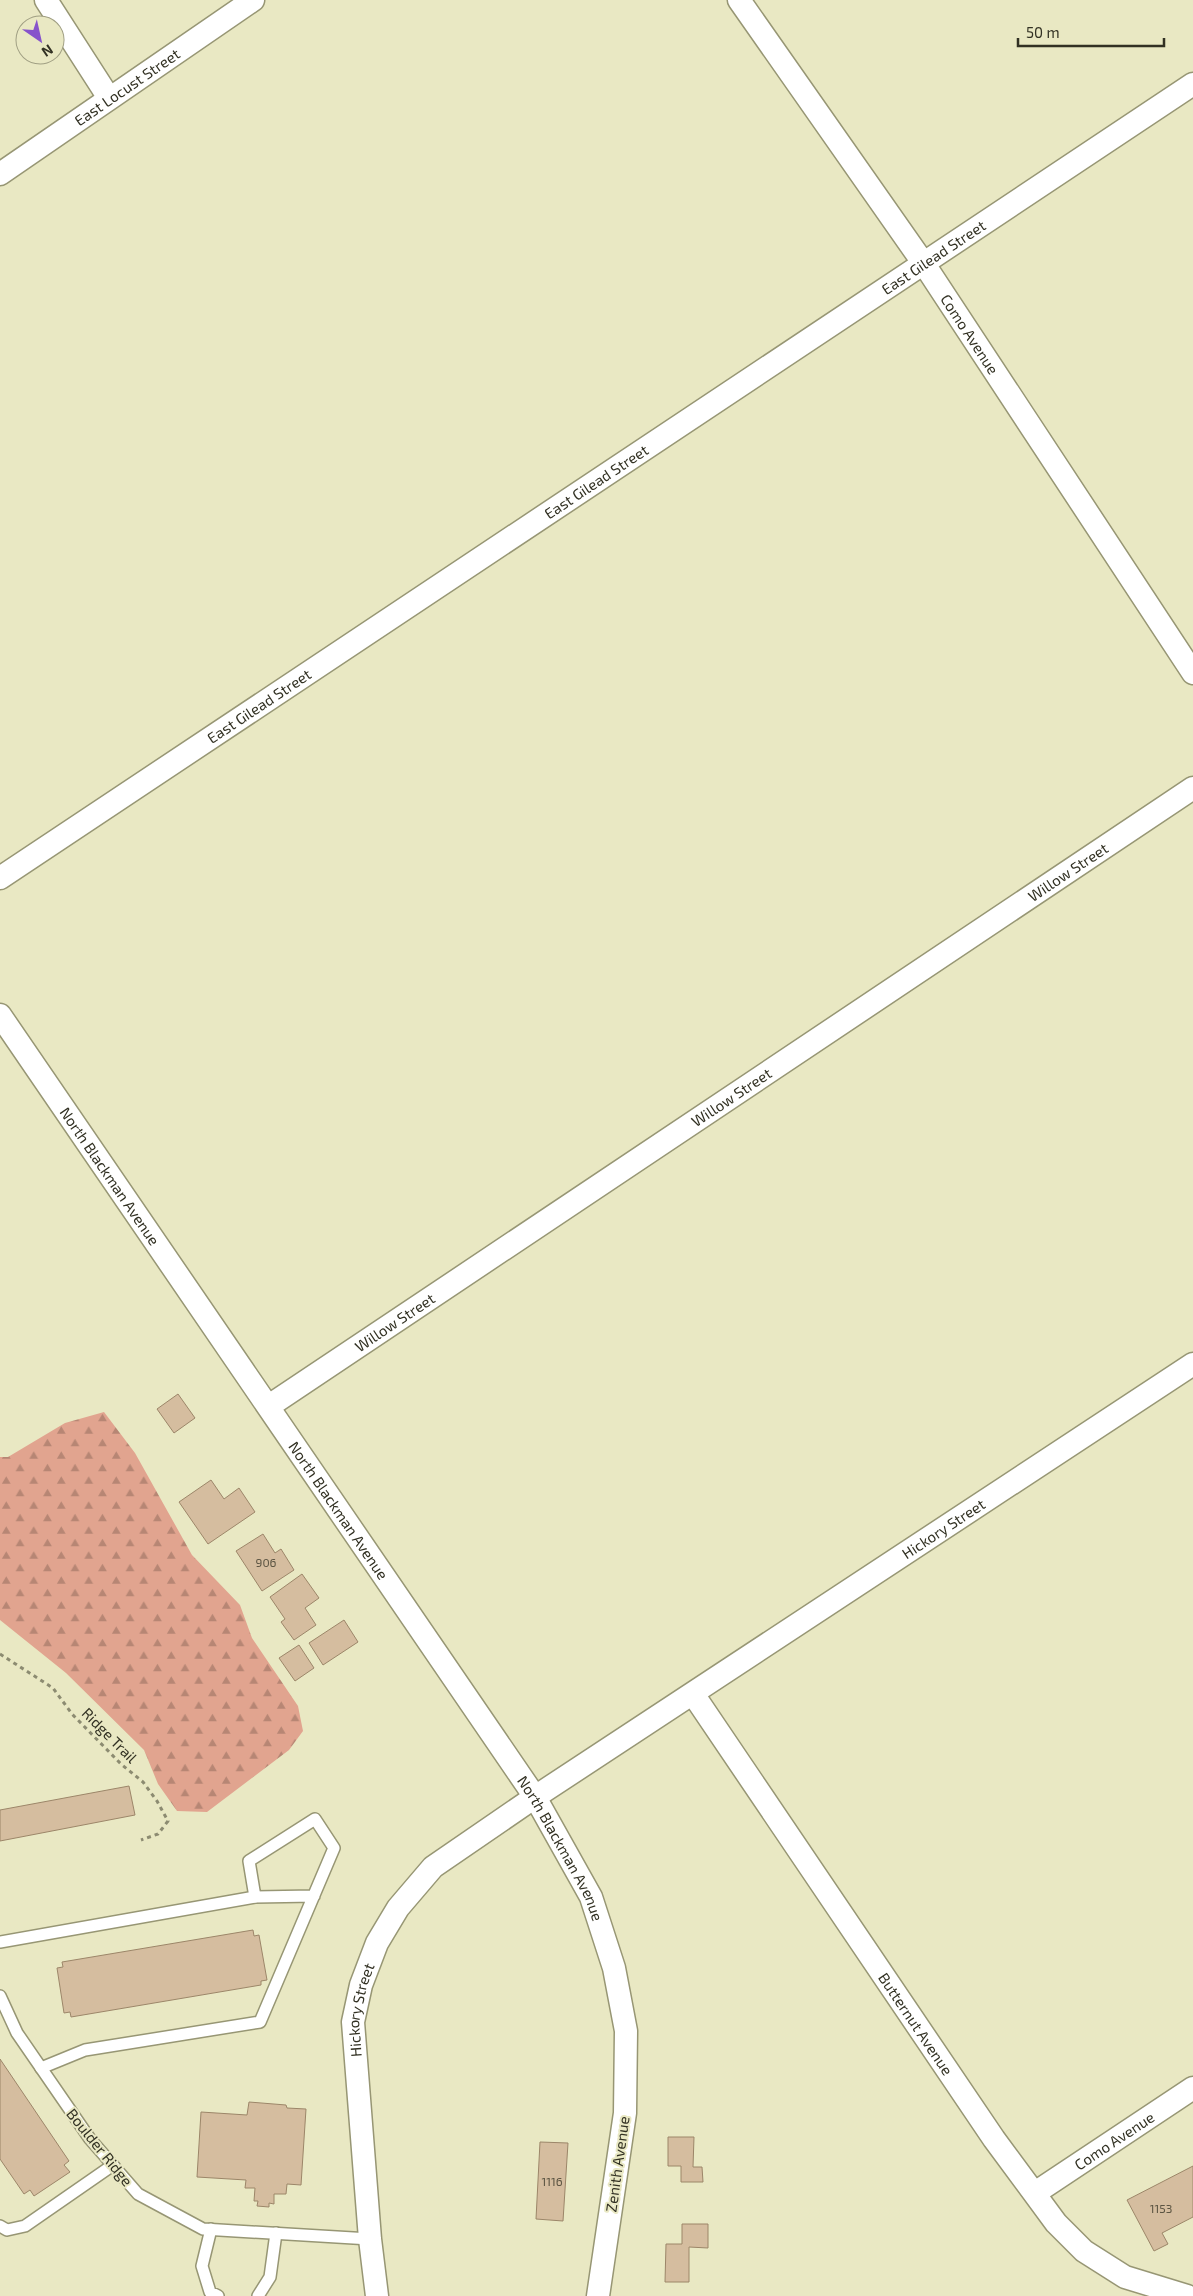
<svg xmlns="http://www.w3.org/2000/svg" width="1193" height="2296" font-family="'Exo 2',sans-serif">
	<defs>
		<pattern id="forest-firs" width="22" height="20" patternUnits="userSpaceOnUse" patternTransform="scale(1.25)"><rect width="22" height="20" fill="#e1a48f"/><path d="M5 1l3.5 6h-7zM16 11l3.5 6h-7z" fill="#b78674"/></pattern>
	</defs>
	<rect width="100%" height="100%" fill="#e9e8c3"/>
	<path fill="url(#forest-firs)" d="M 104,1412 L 135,1453 L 192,1555 L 240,1605 L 252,1638 L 298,1706 L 303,1731 L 289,1750 L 207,1812 L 177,1811 L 158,1784 L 144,1750 L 66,1673 L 0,1620 L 0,1457 L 8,1457 L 65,1423 Z"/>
	<g fill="#d5bd9f" stroke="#9c8669">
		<path d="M 178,1394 L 195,1418 L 174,1433 L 157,1409 Z"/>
		<path d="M 211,1480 L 224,1499 L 239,1488 L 255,1512 L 208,1544 L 179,1502 Z"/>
		<path d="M 263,1534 L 275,1553 L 281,1549 L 294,1570 L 262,1591 L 236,1551 Z"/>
		<path d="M 302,1574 L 319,1598 L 305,1608 L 316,1625 L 294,1640 L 281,1622 L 285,1619 L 270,1597 Z"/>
		<path d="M 344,1620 L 358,1642 L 323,1665 L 309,1643 Z"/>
		<path d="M 299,1645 L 314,1668 L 295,1681 L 279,1658 Z"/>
		<path d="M 129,1786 L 135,1815 L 0,1841 L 0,1810 Z"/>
		<path d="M 253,1930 L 254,1936 L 259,1935 L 267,1980 L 261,1981 L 261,1985 L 71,2017 L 70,2012 L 64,2013 L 57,1968 L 63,1967 L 62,1962 Z"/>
		<path d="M 0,2059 L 69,2161 L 64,2165 L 70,2172 L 34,2196 L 30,2190 L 24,2194 L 0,2159 Z"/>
		<path d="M 249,2102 L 286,2105 L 287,2108 L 306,2109 L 301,2185 L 287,2184 L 286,2194 L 274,2194 L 274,2204 L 269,2203 L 269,2207 L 257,2206 L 258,2201 L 254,2201 L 255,2188 L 245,2188 L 246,2180 L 197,2177 L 201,2112 L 247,2115 Z"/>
		<path d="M 668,2137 L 694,2137 L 693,2167 L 702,2167 L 703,2182 L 681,2182 L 681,2166 L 668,2166 Z"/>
		<path d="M 540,2142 L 568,2143 L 563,2221 L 536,2219 Z"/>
		<path d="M 1193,2166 L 1193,2217 L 1162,2233 L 1168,2244 L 1154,2251 L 1127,2200 Z"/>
		<path d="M 682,2224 L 708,2224 L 708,2248 L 689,2247 L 689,2282 L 665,2282 L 666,2244 L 682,2244 Z"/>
	</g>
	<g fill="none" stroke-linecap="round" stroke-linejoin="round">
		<defs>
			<g id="lane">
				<path d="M 0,1942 L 255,1897"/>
				<path d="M 0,1996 L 17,2033 L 90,2139 L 138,2194 L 203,2229 L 370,2239"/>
				<path d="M 41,2068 L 85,2050 L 260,2022 L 334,1848 L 315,1819 L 249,1861 L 255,1897 L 314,1896"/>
				<path d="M 0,2226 L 7,2230 L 25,2226 L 113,2165"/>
				<path d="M 211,2229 L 202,2266 L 210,2292 L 218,2296"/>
				<path d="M 258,2296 L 270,2277 L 276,2233"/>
			</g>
			<g id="street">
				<path d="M 46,0 L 109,98"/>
				<path id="s1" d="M 739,0 L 924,264 L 1193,673"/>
				<path id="s2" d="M 0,174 L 253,0"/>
				<path id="s3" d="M 0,878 L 1193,84"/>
				<path id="s4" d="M 0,1015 L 535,1797 L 591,1897 L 614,1968 L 626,2031 L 625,2113 L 598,2296"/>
				<path id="s5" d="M 269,1406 L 1193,788"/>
				<path id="s6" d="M 693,1694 L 994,2139 L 1056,2223 L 1084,2251 L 1125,2277 L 1187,2296"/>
				<path id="s7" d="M 1035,2193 L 1193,2088"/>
				<path id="s8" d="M 377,2296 L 370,2239 L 353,2022 L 361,1985 L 377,1943 L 398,1908 L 433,1867 L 535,1797 L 1193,1364"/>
			</g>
		</defs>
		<use href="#lane" stroke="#979674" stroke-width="14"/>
		<use href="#street" stroke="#979674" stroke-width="25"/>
		<path stroke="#8c8b71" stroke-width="3" stroke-dasharray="4 4" stroke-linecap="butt" d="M 0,1654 L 53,1688 L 72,1714 L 121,1764 L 143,1782 L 157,1801 L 168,1821 L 158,1834 L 141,1840"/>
		<use href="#lane" stroke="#fff" stroke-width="11"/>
		<use href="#street" stroke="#fff" stroke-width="22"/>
	</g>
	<g text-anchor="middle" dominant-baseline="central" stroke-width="4" stroke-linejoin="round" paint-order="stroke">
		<g font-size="12" fill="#5b5442">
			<text x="266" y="1562">906</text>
			<text x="552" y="2181">1116</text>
			<text x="1161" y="2208">1153</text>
		</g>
		<g font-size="15" fill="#323123" stroke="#e9e8c3">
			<text stroke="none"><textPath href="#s2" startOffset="154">East Locust Street</textPath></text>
			<text stroke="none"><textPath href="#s3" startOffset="1121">East Gilead Street</textPath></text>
			<text stroke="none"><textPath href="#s1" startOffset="406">Como Avenue</textPath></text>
			<text stroke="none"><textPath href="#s3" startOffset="716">East Gilead Street</textPath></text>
			<text stroke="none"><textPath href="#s3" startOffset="311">East Gilead Street</textPath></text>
			<text stroke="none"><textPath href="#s5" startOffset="961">Willow Street</textPath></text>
			<text stroke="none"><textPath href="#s5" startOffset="556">Willow Street</textPath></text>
			<text stroke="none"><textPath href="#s4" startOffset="195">North Blackman Avenue</textPath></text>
			<text stroke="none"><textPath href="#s5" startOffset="151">Willow Street</textPath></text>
			<text stroke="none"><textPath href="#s4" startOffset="600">North Blackman Avenue</textPath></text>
			<text stroke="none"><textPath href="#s8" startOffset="1065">Hickory Street</textPath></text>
			<text transform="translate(110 1735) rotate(45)">Ridge Trail</text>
			<text stroke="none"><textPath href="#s4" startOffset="1005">North Blackman Avenue</textPath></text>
			<text stroke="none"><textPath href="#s8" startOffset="288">Hickory Street</textPath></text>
			<text stroke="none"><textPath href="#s6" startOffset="398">Butternut Avenue</textPath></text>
			<text stroke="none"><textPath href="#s7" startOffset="95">Como Avenue</textPath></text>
			<text transform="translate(100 2147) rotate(51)">Boulder Ridge</text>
			<text transform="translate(617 2164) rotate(-82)">Zenith Avenue</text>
		</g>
	</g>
	<g transform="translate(40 40) rotate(146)"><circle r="24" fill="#e9e8c3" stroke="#a09f83"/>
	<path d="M0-4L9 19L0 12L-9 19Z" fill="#8753cb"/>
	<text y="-8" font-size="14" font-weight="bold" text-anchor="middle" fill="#323123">N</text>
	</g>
	<path d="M1018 38v8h146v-8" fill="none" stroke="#323123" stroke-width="2.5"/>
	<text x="1026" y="38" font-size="15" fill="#323123" stroke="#e9e8c3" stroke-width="4" paint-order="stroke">50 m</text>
</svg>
